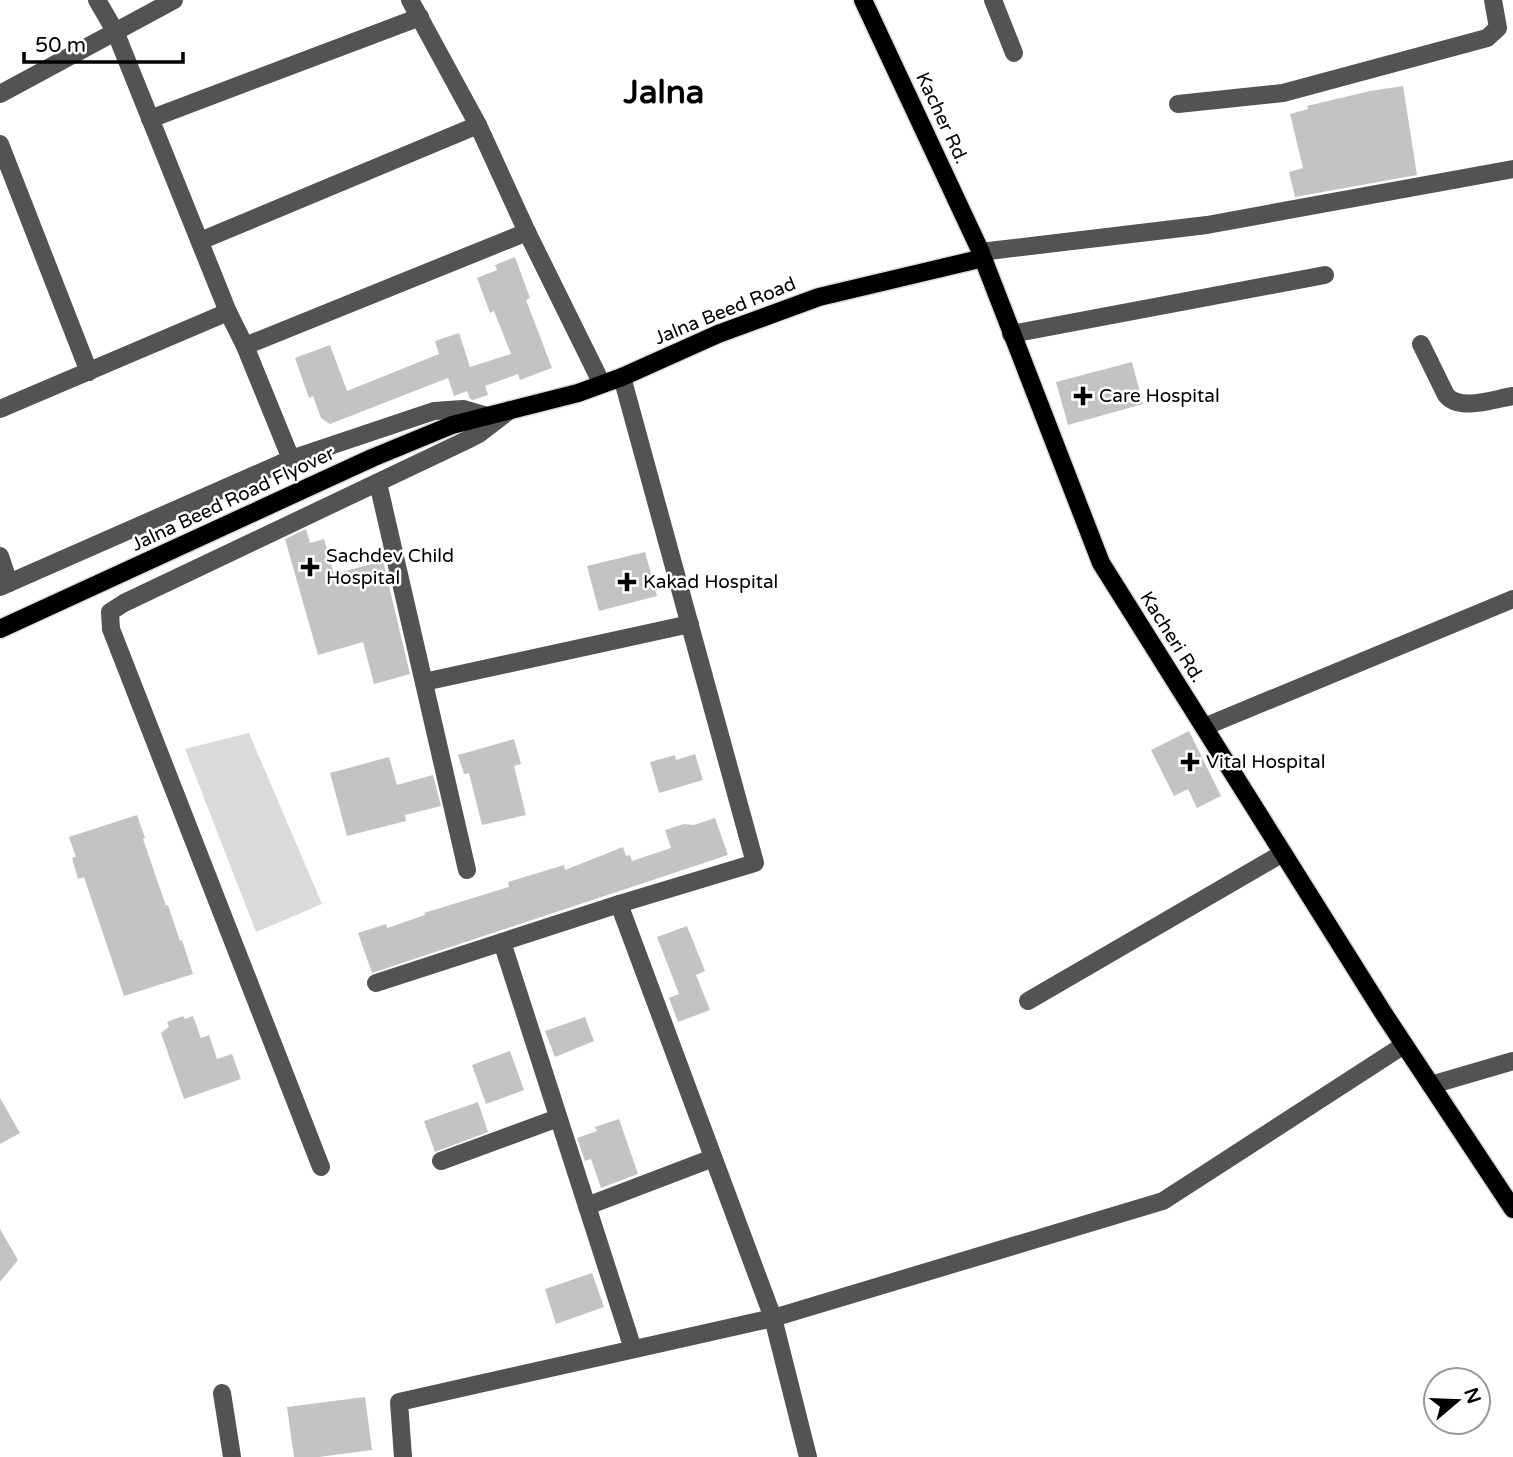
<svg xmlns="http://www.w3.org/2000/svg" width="1513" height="1457" font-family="'Varela Round',sans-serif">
	<rect width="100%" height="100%" fill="#fff"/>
	<path fill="#dadada" d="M 249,733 L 322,904 L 256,932 L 185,749 Z"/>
	<g fill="#c3c3c3">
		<path d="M 1403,86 L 1417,175 L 1295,197 L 1289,172 L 1303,168 L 1290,114 L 1308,109 L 1307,106 L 1370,91 Z"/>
		<path d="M 515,257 L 530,298 L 526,300 L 552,368 L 520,380 L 518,374 L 485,386 L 488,395 L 473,400 L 470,399 L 467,391 L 454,396 L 448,378 L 330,424 L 321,418 L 313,396 L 309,398 L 295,358 L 330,345 L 347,391 L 439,354 L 435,341 L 459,333 L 470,367 L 511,354 L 494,311 L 490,313 L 477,278 L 497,270 L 495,265 Z"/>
		<path d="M 1132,362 L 1143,404 L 1068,425 L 1056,382 Z"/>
		<path d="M 306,529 L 310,543 L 324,539 L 334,574 L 383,561 L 410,674 L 374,684 L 363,642 L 318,655 L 285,539 Z"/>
		<path d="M 645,552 L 657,596 L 599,611 L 587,566 Z"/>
		<path d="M 1189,731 L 1221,796 L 1197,808 L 1188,789 L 1174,796 L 1151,750 Z"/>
		<path d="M 514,739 L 521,764 L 514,766 L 526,815 L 482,825 L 469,773 L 464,774 L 458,755 Z"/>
		<path d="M 695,754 L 703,780 L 659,793 L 650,762 L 675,755 L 676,760 Z"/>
		<path d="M 389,757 L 397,785 L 433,775 L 441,806 L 405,815 L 406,821 L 347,836 L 330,773 Z"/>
		<path d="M 137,815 L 145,838 L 143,839 L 166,906 L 168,905 L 180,941 L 182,940 L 193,974 L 124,996 L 84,877 L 78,879 L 72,858 L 76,857 L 69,837 Z"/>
		<path d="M 715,818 L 728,855 L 372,973 L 358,933 L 386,924 L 387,928 L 425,915 L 424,913 L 509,887 L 508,882 L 564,865 L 565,870 L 623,847 L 626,856 L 630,855 L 632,861 L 671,848 L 665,830 L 684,824 L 694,825 Z"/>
		<path d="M 687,926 L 705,971 L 696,975 L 710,1010 L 678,1022 L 669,998 L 679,994 L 657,937 Z"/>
		<path d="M 183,1016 L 185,1019 L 193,1016 L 201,1038 L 209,1035 L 217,1059 L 232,1054 L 241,1079 L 184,1099 L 161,1033 L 169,1027 L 167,1022 Z"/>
		<path d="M 585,1017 L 594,1041 L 555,1057 L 545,1031 Z"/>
		<path d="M 510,1051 L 524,1090 L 486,1104 L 472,1065 Z"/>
		<path d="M 0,1098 L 20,1133 L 0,1144 Z"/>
		<path d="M 478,1102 L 488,1132 L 435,1152 L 424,1121 Z"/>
		<path d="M 619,1119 L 638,1174 L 601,1188 L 591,1159 L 585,1161 L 577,1138 L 597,1131 L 595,1127 Z"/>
		<path d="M 0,1229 L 18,1260 L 0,1282 Z"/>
		<path d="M 592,1273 L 604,1307 L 556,1324 L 545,1289 Z"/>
		<path d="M 365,1397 L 372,1450 L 319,1457 L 294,1457 L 287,1407 Z"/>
	</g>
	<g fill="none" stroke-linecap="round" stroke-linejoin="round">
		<defs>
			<g id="major">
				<path d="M 863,0 L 979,248 L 1101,563 L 1384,1014 L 1513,1209"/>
				<path d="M 0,629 L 372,458 L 452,425 L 578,393 L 622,377 L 718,334 L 819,297 L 975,260 L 980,255"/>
			</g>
		</defs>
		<use href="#major" stroke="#dbdbdb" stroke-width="21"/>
		<g stroke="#535353" stroke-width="18">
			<path d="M 97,0 L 115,31 L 228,312 L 245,346 L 291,459"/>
			<path d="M 410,0 L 478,125 L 527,232 L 602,384"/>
			<path d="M 993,0 L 1014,53"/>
			<path d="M 0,94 L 174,0"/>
			<path d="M 1178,104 L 1283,93 L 1487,38 L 1498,28 L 1493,0"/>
			<path d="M 150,119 L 420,17"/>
			<path d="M 0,144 L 89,372"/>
			<path d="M 200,241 L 478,125"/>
			<path d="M 980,252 L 1207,225 L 1513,169"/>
			<path d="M 1011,334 L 1325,275"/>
			<path d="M 1421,344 L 1446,395 C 1460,412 1494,399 1513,396"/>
			<path d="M 245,346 L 527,232"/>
			<path d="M 622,377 L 755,863 L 619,904 L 773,1318 L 808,1457"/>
			<path d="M 0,409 L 228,312"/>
			<path d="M 378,483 L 467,870"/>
			<path d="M 0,556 L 9,583 L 0,587"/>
			<path d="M 9,583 L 291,459 L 434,411 L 463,409 L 487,416"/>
			<path d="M 424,682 L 690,624"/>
			<path d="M 1204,727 L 1513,599"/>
			<path d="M 502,942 L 633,1349"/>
			<path d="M 376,983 L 619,904"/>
			<path d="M 1028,1001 L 1283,853"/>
			<path d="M 1431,1085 L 1513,1061"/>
			<path d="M 441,1161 L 558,1118"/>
			<path d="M 321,1167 L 111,629 L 110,612 L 124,603 L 467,440 L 479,434 L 510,410"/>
			<path d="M 587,1206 L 713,1158"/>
			<path d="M 222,1393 L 232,1457"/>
			<path d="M 403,1457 L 399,1402 L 773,1318 L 1163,1201 L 1404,1045"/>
		</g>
		<use href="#major" stroke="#000" stroke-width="18"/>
	</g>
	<g fill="#000" stroke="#fff" stroke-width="2.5">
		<path d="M1079.5 385.5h7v7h7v7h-7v7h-7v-7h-7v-7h7z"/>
		<path d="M306.5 556.5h7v7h7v7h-7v7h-7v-7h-7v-7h7z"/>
		<path d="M623.5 571.5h7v7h7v7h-7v7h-7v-7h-7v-7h7z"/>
		<path d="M1186.5 751.5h7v7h7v7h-7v7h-7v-7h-7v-7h7z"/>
	</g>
	<g text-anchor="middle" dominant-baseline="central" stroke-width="5" stroke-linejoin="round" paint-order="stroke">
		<g font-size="19" fill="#000" stroke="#fff">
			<text transform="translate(942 118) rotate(65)">Kacher Rd.</text>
			<text transform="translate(725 311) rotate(-22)">Jalna Beed Road</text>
			<text transform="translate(233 499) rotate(-25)">Jalna Beed Road Flyover</text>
			<text transform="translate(1172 637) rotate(58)">Kacheri Rd.</text>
		</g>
		<g font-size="19" fill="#000" stroke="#fff" text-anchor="start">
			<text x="1099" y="396">Care Hospital</text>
			<text x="326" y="556">Sachdev Child<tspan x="326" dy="22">Hospital</tspan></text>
			<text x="643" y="582">Kakad Hospital</text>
			<text x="1206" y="762">Vital Hospital</text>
		</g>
		<g font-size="33" font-weight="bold" fill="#000" stroke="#fff">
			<text x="664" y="92">Jalna</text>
		</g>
	</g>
	<g transform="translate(1457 1401) rotate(71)"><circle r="33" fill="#ffffff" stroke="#999999" stroke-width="2"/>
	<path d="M0-5L12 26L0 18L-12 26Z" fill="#000000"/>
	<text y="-10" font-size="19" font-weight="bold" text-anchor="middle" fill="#000000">N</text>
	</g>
	<path d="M24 52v10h159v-10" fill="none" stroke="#000000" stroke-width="3.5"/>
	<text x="35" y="52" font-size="21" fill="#000000" stroke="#ffffff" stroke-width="5" paint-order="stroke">50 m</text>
</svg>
